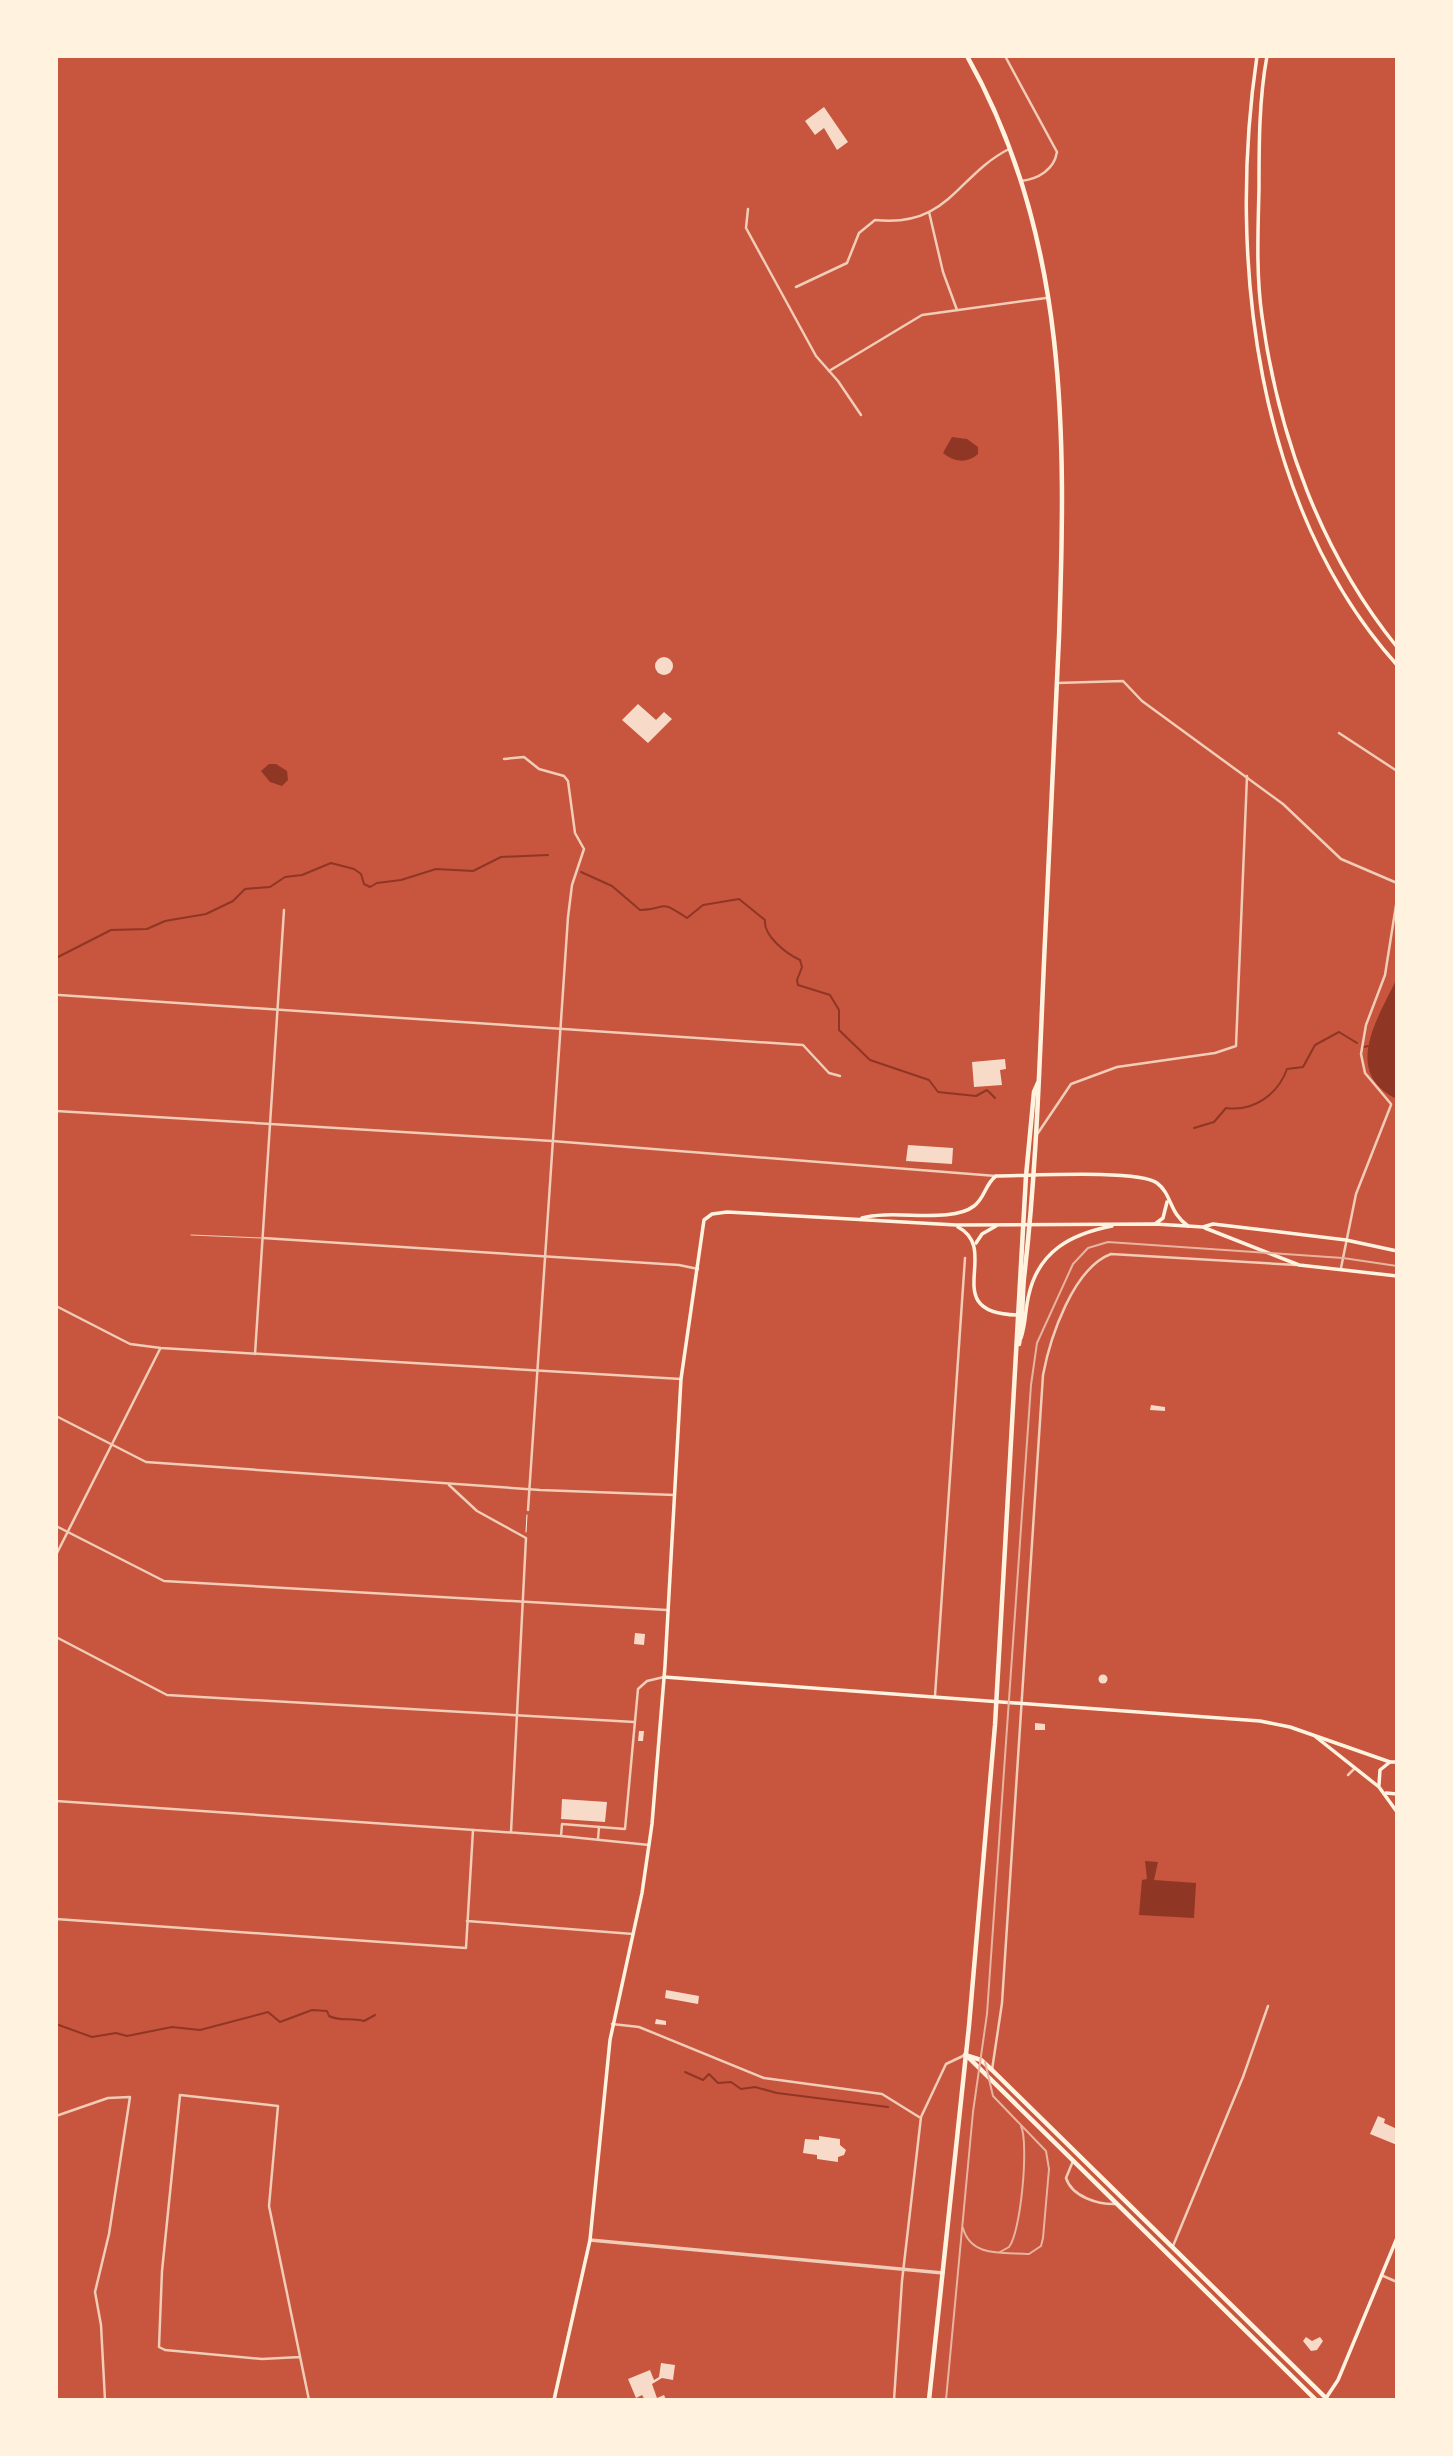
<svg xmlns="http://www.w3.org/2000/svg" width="1453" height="2456" font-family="'Alegreya Sans',sans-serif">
	<rect width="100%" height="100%" fill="#c8553d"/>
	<g fill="#8f3625">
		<path d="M 952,437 L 967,439 L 978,447 L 978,454 C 967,464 954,462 943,453 Z"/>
		<path d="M 269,764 L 276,764 L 287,771 L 288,780 L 282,786 L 270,782 L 261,771 Z"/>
		<path d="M 1397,978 L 1397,1099 C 1340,1072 1380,1015 1397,978 Z"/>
		<path d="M 1145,1861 L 1158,1862 L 1154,1880 L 1196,1883 L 1194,1918 L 1139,1915 L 1142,1880 L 1147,1879 Z"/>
	</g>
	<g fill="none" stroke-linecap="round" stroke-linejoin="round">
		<g stroke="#8f3625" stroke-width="2">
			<path d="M 581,872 L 612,886 L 640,910 C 669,910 656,897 687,918 L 703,905 L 739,899 L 765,920 C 763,936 787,954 800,960 L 802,967 L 797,980 L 798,985 L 830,995 L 839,1010 L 839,1030 L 870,1060 L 929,1080 L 938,1092 L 976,1096 L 987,1090 L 995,1098"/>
			<path d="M 56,958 L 111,930 L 147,929 L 165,921 L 206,914 L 233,901 L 245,889 L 270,887 L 285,877 L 302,875 L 331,863 L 354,869 L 361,874 L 364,884 L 370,887 L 377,883 L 401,880 L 436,869 L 473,871 L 501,857 L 548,855"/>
			<path d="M 1364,1047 L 1368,1046"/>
			<path d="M 1194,1128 L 1214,1122 L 1226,1108 C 1254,1112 1278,1094 1287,1069 L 1303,1067 L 1315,1045 L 1339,1032 L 1357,1043"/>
			<path d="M 56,2024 L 92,2037 L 116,2033 L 127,2036 L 172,2027 L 200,2030 L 268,2012 L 280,2022 L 312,2010 L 327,2011 L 329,2016 C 340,2022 351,2017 364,2021 L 375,2015"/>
			<path d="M 685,2072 L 703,2080 L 709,2074 L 718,2083 L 731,2082 L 741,2089 L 755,2087 L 777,2093 L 888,2107"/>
		</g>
	</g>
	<g fill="#f7dbc8">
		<path d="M 824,107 L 848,142 L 837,150 L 824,128 L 815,135 L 805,121 Z"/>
		<circle cx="664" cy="666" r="9"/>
		<path d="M 638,704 L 656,720 L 664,712 L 672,719 L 648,743 L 622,720 Z"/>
		<path d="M 1005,1059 L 1006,1069 L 1000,1070 L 1002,1085 L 974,1087 L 972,1062 Z"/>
		<path d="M 908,1145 L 953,1148 L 952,1164 L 906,1161 Z"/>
		<path d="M 1151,1405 L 1165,1407 L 1165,1411 L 1150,1410 Z"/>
		<path d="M 635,1633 L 645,1634 L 644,1645 L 634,1644 Z"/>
		<circle cx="1103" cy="1679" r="4.5"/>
		<path d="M 1035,1723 L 1045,1724 L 1045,1730 L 1035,1730 Z"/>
		<path d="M 639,1731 L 644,1731 L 643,1741 L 638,1741 Z"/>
		<path d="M 562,1799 L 607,1802 L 605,1822 L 561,1819 Z"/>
		<path d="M 666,1990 L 699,1996 L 698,2004 L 665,1998 Z"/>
		<path d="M 656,2019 L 666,2021 L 666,2025 L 655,2024 Z"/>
		<path d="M 1378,2116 L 1385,2119 L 1384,2123 L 1397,2129 L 1397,2145 L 1370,2134 Z"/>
		<path d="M 819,2136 L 840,2139 L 840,2145 L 846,2150 L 844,2155 L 838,2157 L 838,2162 L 817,2159 L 817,2155 L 803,2153 L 805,2139 L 819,2140 Z"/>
		<path d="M 1306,2337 L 1312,2341 L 1320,2337 L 1323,2341 L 1317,2350 L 1311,2351 L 1303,2341 Z"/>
		<path d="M 661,2363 L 675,2365 L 673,2380 L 662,2378 L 652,2384 L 657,2398 L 664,2395 L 666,2400 L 645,2400 L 642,2395 L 636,2398 L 628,2379 L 650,2370 L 654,2380 L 659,2377 Z"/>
	</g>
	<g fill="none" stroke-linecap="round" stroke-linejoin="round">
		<path stroke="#fff3e0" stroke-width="1" d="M 526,1532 L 527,1515"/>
		<path stroke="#f1ccb7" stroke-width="1" d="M 191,1235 L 261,1238"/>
		<g stroke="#f1ccb7" stroke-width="2.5">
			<path d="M 1005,56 L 1057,152 C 1054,170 1038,179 1021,181"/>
			<path d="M 748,209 L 746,228 L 816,356 L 838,381 L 861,415"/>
			<path d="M 929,212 L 943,272 L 957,310"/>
			<path d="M 796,287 L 847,263 L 859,233 L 875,220 C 949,228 956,176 1009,149"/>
			<path d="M 829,371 L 922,315 L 1046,298"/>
			<path d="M 1057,683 L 1123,681 L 1142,701 L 1283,804 L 1341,859 L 1397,883"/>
			<path d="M 1339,733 L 1397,771"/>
			<path d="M 504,759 L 524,757 L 539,769 L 564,776 L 568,781 L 575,833 L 584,849 L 572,885 L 568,917 L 528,1510"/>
			<path d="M 59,995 L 803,1045 L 829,1073 L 840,1076"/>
			<path d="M 1391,1104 L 1365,1073 L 1361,1054 L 1366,1025 L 1385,975 L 1397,899"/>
			<path d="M 56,1111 L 552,1141 L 996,1176"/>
			<path d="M 1038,1133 L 1071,1084 L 1117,1067 L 1215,1053 L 1236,1046 L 1247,776"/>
			<path d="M 263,1238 L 679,1265 L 698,1269"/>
			<path d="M 1341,1268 L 1356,1194 L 1391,1105"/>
			<path d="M 56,1306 L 130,1344 L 161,1348 L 681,1379"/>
			<path d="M 255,1354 L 284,910"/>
			<path d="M 56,1416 L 146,1462 L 540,1490 L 674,1495"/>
			<path d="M 449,1485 L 477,1511 L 526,1538 L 511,1832"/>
			<path d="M 56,1526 L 164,1581 L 667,1610"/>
			<path d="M 56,1555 L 160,1349"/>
			<path d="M 56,1637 L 167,1695 L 634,1722"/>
			<path d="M 935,1696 L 965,1258"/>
			<path d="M 1348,1775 L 1355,1768"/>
			<path d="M 56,1801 L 561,1836 L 649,1845"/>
			<path d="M 561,1836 L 562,1824 L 625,1829 L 638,1689 L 647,1681 L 664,1677"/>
			<path d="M 598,1839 L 599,1827"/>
			<path d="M 56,1919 L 466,1948 L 473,1830"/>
			<path d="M 467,1921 L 633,1934"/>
			<path d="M 612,2024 L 639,2027 L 764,2078 L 882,2094 L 919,2117"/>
			<path d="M 992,2070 L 1002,2003 L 1043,1375 C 1050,1338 1073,1268 1111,1254 L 1296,1265"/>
			<path d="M 56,2116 L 108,2098 L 130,2097 L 109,2234 L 95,2292 L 101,2325 L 105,2400"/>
			<path d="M 1073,2161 L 1066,2178 C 1072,2197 1099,2205 1117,2204"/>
			<path d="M 1173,2246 L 1243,2077 L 1268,2006"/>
			<path d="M 1381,2275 L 1397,2282"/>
			<path d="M 300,2357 L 262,2359 L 165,2350 L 159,2347 L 162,2271 L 180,2095 L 278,2106 L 269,2206 L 309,2400"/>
			<path d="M 894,2400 L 902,2281 L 921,2117 L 946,2064 L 965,2055"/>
		</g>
		<path stroke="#f1ccb7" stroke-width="3.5" d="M 590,2240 L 943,2273"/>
		<g stroke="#fff3e0" stroke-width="3.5">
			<path d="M 1257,56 C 1227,258 1256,508 1397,665"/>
			<path d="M 1267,56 C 1259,99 1259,145 1259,189 C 1258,231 1256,274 1262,316 C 1278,435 1321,553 1397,647"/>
			<path d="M 862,1218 C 893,1209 951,1224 974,1206 C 985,1198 985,1184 996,1176 C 1026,1176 1138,1169 1157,1183 C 1172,1194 1169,1213 1188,1226"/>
			<path d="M 1155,1224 L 1163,1218 L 1167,1202"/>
			<path d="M 958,1227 C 1002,1250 937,1313 1017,1315"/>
			<path d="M 1205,1228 L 1299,1265 L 1397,1276"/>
			<path d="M 976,1243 L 982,1234 L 996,1226"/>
			<path d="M 1021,1338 C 1026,1324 1025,1309 1029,1294 C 1039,1251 1071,1234 1112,1226"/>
			<path d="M 664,1677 L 1260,1721 L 1290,1727 L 1390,1762"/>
			<path d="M 1316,1737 L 1379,1787 L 1397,1812"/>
			<path d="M 1379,1785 L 1380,1770 L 1390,1762 L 1397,1762"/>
			<path d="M 1386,1793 L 1397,1794"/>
			<path d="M 1326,2398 L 1338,2380 L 1397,2238"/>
			<path d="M 554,2400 L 590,2240 L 610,2040 L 642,1893 L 652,1824 L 665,1666 L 681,1379 L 704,1220 L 712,1214 L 727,1212 L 956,1225 L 1155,1224 L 1203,1227 L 1213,1224 L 1346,1240 L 1397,1251"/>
		</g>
		<g stroke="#fff3e0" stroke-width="4.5">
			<path d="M 967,56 C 1069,237 1066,436 1059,637 C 1055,731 1051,825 1046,919 C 1040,1039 1038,1158 1024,1278 C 1022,1300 1023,1322 1019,1344"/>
			<path d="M 965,2055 L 981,2060 L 992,2070 L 1328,2400"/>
			<path d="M 966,2055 L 1316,2400"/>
			<path d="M 929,2400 L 969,2026 L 995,1725 L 1026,1176 L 1034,1092 L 1038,1083"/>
		</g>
		<g stroke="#e9b49f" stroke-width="2">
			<path d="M 963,2228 C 971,2258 1004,2252 1029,2254 L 1041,2246 L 1043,2238 L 1049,2169 L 1046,2151 L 993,2096 L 985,2062"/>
			<path d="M 1000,2252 L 1009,2247 C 1021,2232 1029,2143 1021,2126"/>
			<path d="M 946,2400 L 973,2112 L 987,2014 L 1031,1385 L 1037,1343 L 1073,1264 L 1088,1248 L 1108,1242 L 1343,1258 L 1397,1266"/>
		</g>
	</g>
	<rect width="1453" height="2456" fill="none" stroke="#fff3e0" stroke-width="116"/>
</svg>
